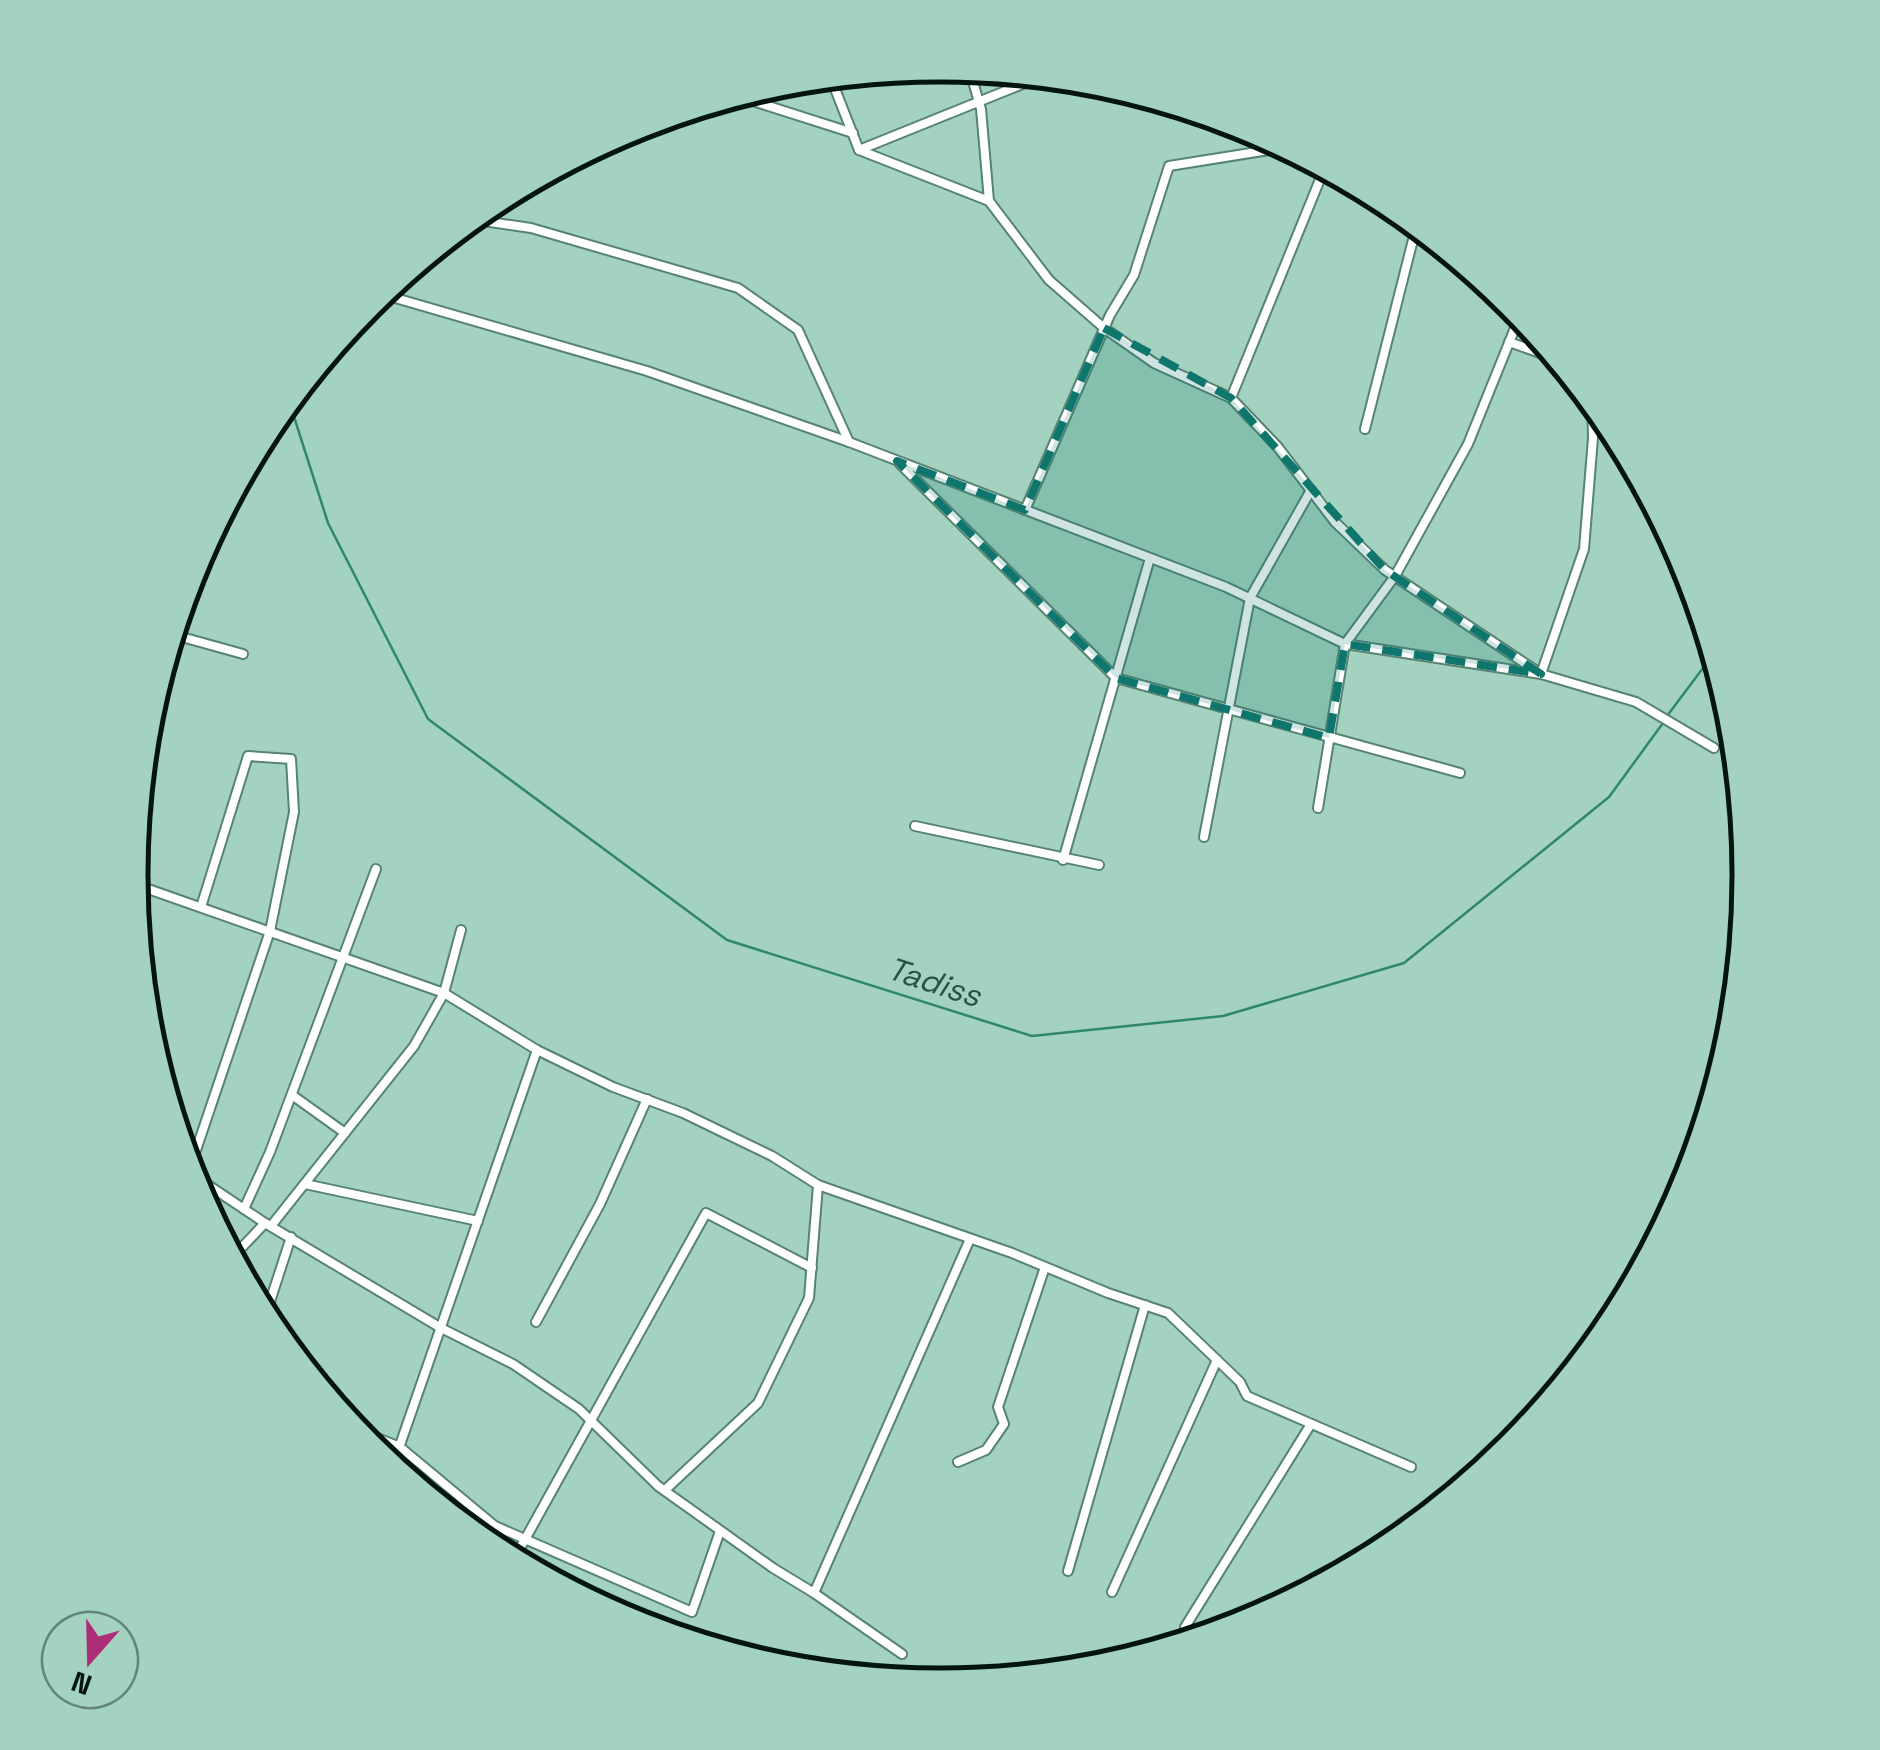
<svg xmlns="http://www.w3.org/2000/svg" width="1880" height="1750" font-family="'Space Grotesk',sans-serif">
	<rect width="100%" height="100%" fill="#a3d2c0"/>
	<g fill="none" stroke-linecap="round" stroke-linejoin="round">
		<g stroke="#30886c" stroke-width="2.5">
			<path d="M 288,398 L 328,523 L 428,719 L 727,940 L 1032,1036 L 1223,1016 L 1404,963 L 1609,797 L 1663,723"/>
			<path d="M 1667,716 L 1715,652"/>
		</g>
		<defs>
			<g id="minor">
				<path d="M 969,68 L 981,109 L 989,201"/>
				<path d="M 830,76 L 859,150 L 989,201 L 1049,280 L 1104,328 L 1154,363 L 1231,398 L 1277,446 L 1335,522 L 1385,570 L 1541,674 L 1584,549 L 1593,438 L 1592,399"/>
				<path d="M 832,81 L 853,74"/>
				<path d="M 734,95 L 853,133"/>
				<path d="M 859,150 L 1045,75"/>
				<path d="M 469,219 L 531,228 L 738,288 L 798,330 L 849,442"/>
				<path d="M 378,293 L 647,371 L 849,442 L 1226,587 L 1345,644 L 1541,674 L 1636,702 L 1714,748"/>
				<path d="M 1509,342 L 1560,360"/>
				<path d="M 1231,398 L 1325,167"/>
				<path d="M 1365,429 L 1417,224"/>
				<path d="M 900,464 L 1116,678 L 1460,773"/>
				<path d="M 1025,510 L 1110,315 L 1134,275 L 1169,166 L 1288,147"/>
				<path d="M 171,634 L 243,654"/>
				<path d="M 139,786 L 173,627"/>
				<path d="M 1318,808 L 1345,644 L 1395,576 L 1468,444 L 1521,313"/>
				<path d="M 915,826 L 1099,865"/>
				<path d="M 1204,837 L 1250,598 L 1311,490"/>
				<path d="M 1063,860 L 1150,558"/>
				<path d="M 131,883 L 444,993 L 537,1050 L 613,1087 L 683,1113 L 772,1156 L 818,1185 L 1012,1253 L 1108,1293 L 1168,1313 L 1240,1382 L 1247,1396 L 1411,1467"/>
				<path d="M 292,1095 L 345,1133"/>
				<path d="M 187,1171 L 265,1223 L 441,1328 L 513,1364 L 579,1409 L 658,1486 L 773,1568 L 814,1593 L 902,1654"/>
				<path d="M 188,1174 L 270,931 L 294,812 L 291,759 L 248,756 L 201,907"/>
				<path d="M 305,1184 L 478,1221"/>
				<path d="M 244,1209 L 270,1152 L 376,869"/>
				<path d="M 271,1226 L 414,1046 L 444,993 L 461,930"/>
				<path d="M 231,1259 L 265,1223"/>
				<path d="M 264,1320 L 291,1237"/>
				<path d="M 536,1322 L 600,1204 L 647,1099"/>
				<path d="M 350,1427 L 400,1447 L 495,1526 L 692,1612 L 720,1531"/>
				<path d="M 958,1462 L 986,1450 L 1004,1424 L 998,1407 L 1045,1267"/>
				<path d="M 392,1468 L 537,1050"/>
				<path d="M 665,1490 L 758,1403 L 809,1298 L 818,1185"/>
				<path d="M 513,1561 L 706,1213 L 812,1268"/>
				<path d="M 1068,1571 L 1145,1305"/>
				<path d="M 1112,1592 L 1217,1360"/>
				<path d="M 814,1593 L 970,1239"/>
				<path d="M 1185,1627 L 1311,1424"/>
			</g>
		</defs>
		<use href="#minor" stroke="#578373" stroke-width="12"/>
		<use href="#minor" stroke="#fff" stroke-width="8"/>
	</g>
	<path fill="#0f766e" fill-opacity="0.2" stroke="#0f766e" stroke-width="8" stroke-dasharray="20 12" stroke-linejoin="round" d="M 1104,328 L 1231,398 L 1385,570 L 1541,674 L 1345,644 L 1329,738 L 1116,678 L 897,461 L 1025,510 Z"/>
	<g text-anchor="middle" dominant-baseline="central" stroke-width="10" stroke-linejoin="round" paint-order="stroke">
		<g font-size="32" font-style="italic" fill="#245444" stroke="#a3d2c0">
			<text transform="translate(934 982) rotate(18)">Tadiss</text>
		</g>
	</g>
	<path d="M0 0H1880V1750H0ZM940 82H940A792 792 0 0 1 1732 874V876A792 792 0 0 1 940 1668H940A792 792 0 0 1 148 876V874A792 792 0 0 1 940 82Z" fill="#a3d2c0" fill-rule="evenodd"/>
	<path fill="none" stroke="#04150f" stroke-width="5" d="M940 82H940A792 792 0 0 1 1732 874V876A792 792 0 0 1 940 1668H940A792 792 0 0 1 148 876V874A792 792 0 0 1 940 82Z"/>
	<g transform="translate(90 1660) rotate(200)"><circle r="48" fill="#a3d2c0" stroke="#638679" stroke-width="2.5"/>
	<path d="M0-8L18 38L0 25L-18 38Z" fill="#ae2d79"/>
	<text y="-15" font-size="28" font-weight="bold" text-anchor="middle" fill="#04150f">N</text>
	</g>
</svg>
